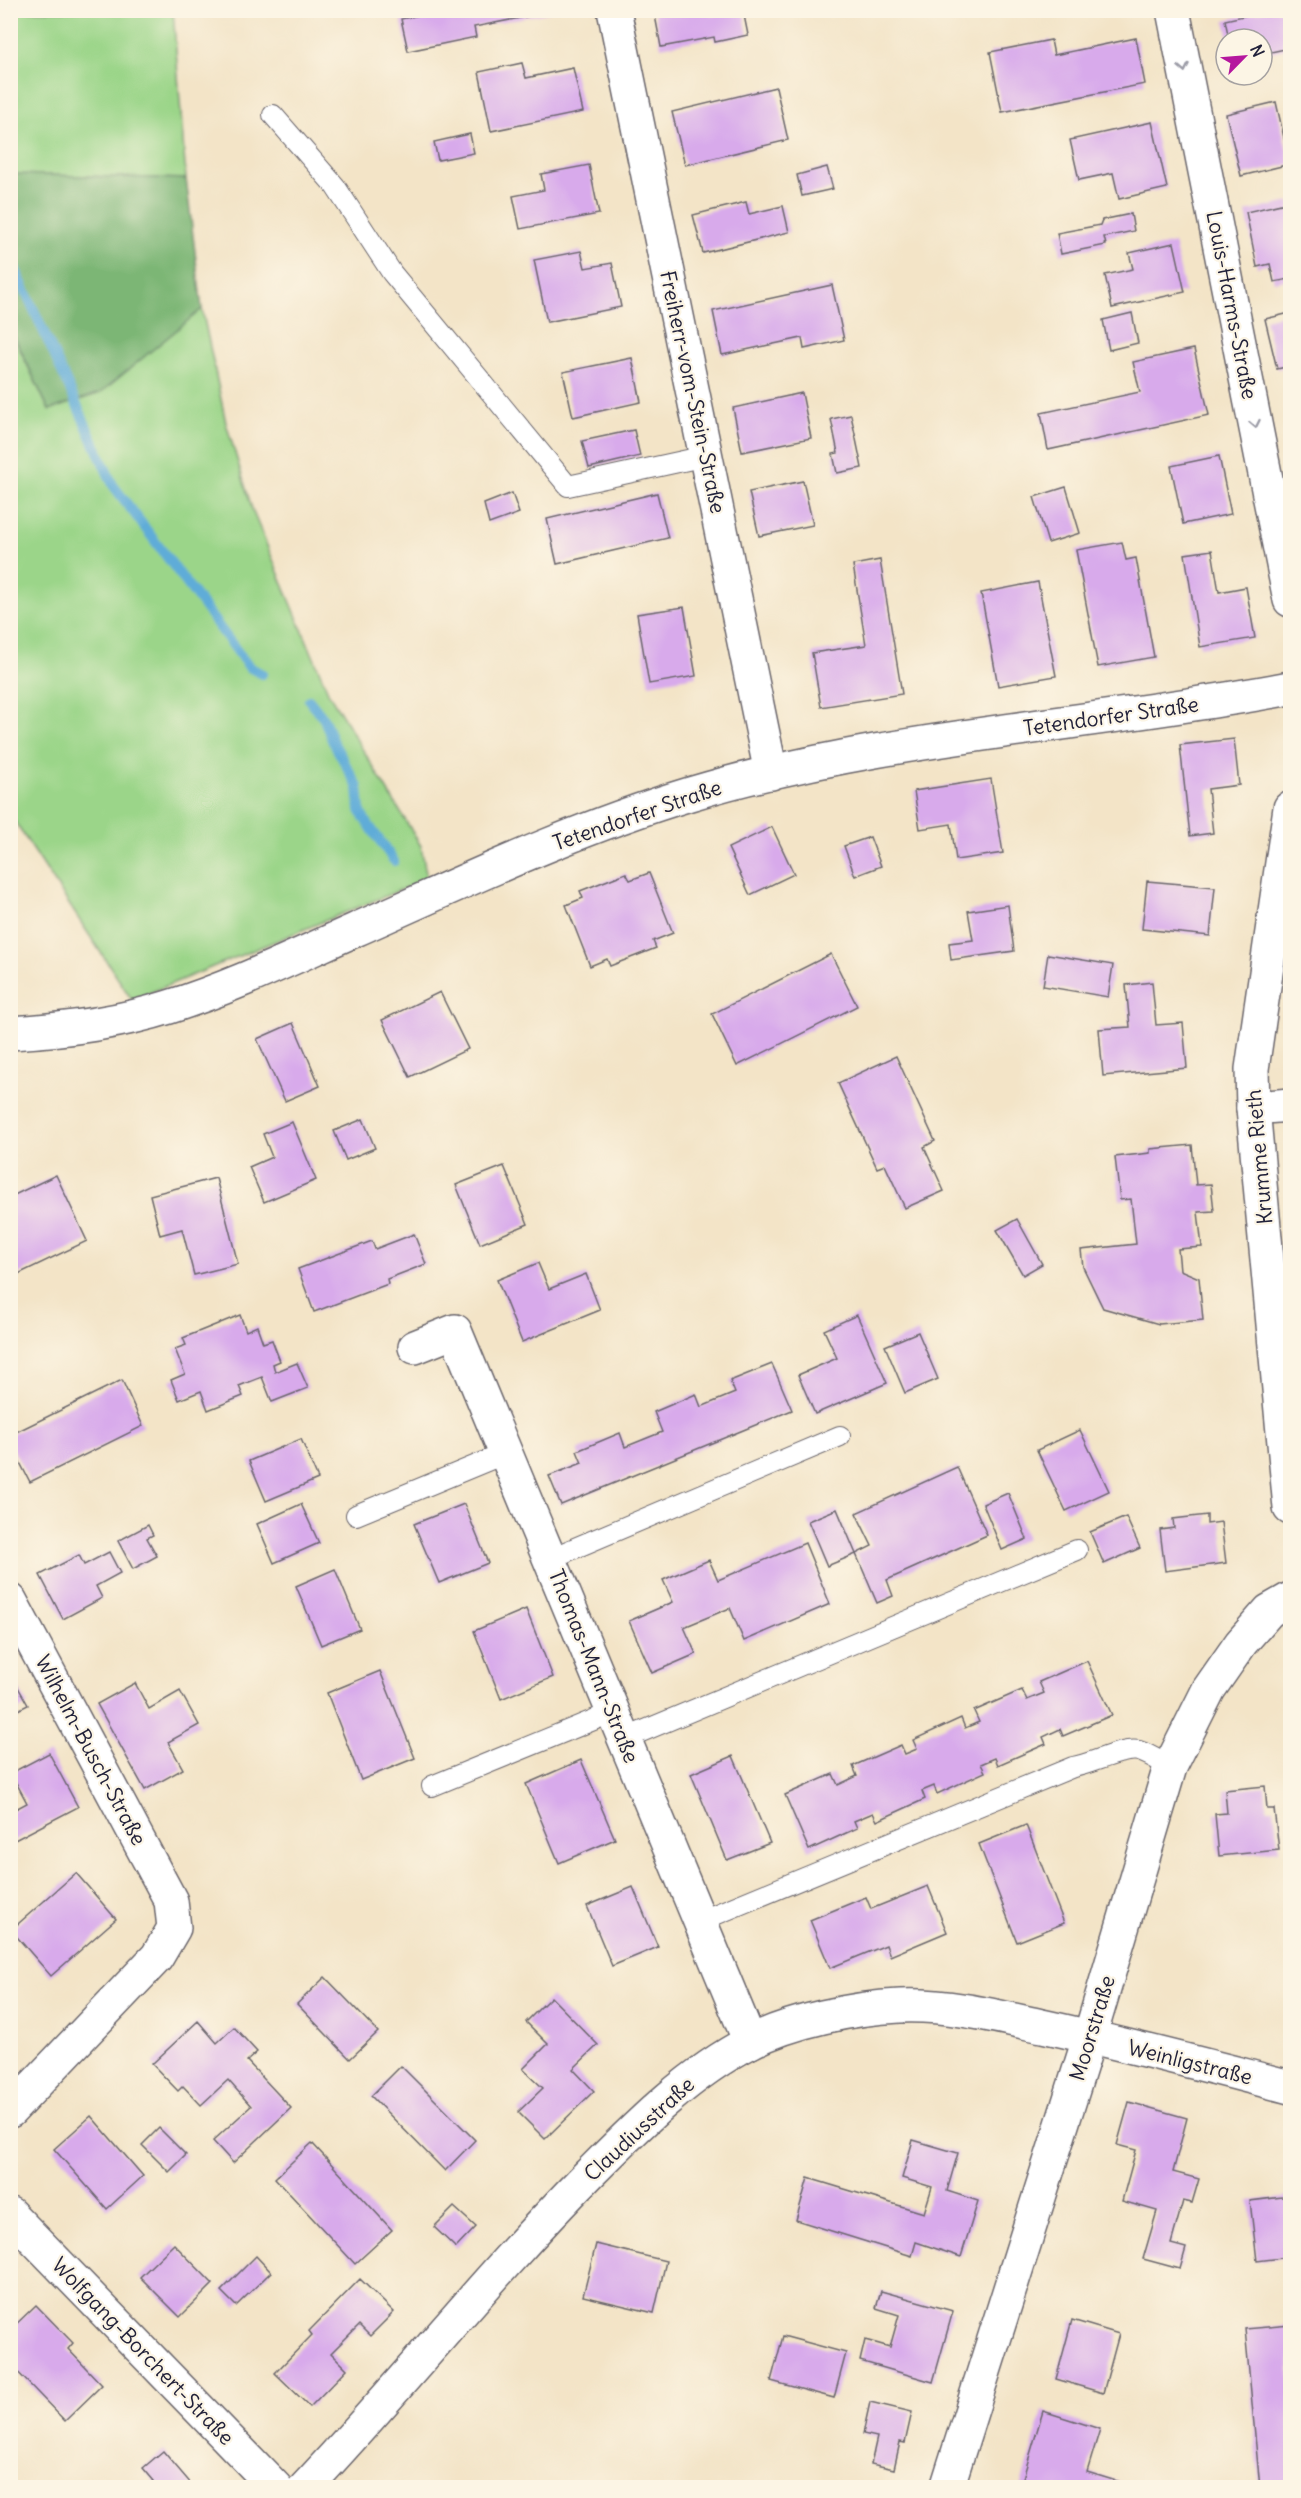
<svg xmlns="http://www.w3.org/2000/svg" width="1301" height="2498" font-family="Delius,sans-serif">
	<rect width="100%" height="100%" fill="#fcf5e5"/>
	<filter id="ink" filterUnits="userSpaceOnUse"><feTurbulence type="fractalNoise" baseFrequency=".0167" numOctaves="2"/><feDisplacementMap in="SourceGraphic" scale="12" xChannelSelector="R" yChannelSelector="G"/><feConvolveMatrix kernelMatrix="1 2 1 2 8 2 1 2 1" color-interpolation-filters="sRGB"/></filter>
	<filter id="wash" filterUnits="userSpaceOnUse"><feTurbulence type="fractalNoise" baseFrequency=".008" numOctaves="4" result="noise"/><feDisplacementMap in="SourceGraphic" scale="24" xChannelSelector="R" yChannelSelector="G"/><feGaussianBlur stdDeviation="1.35" result="paint"/><feColorMatrix in="noise" values="0 0 0 0 0 0 0 0 0 0 0 0 0 0 0 0 0 1.4 0 .05"/><feComposite in="paint" operator="in"/></filter>
	<g filter="url(#wash)">
		<rect width="100%" height="100%" fill="#f3e4c7"/>
		<g fill="#9bd589" stroke="#5e7c62" stroke-width="1.5">
			<path d="M 11,11 L 173,11 L 186,179 L 11,174 Z"/>
			<path d="M 202,309 L 226,423 L 253,512 L 329,694 L 421,846 L 427,879 L 132,1000 L 11,816 L 10,329 L 49,410 L 100,393 Z"/>
		</g>
		<path fill="#7cb675" stroke="#4f6c58" stroke-width="1.5" d="M 10,174 L 186,179 L 202,309 L 100,393 L 49,410 L 11,329 Z"/>
		<g fill="none" stroke-linecap="round" stroke-linejoin="round">
			<g stroke="#5facd8" stroke-width="10">
				<path d="M 10,257 L 113,485 L 249,667 L 262,674"/>
				<path d="M 309,700 L 324,719 L 332,740 L 358,787 L 360,810 L 364,818 L 394,861"/>
			</g>
		</g>
		<g id="blocks">
			<g fill="#d8aaeb">
				<path d="M 443,10 L 551,10 L 551,12 L 474,27 L 476,37 L 408,51 L 401,19 Z"/>
				<path d="M 654,10 L 709,10 L 710,16 L 743,10 L 748,35 L 715,42 L 714,37 L 661,47 Z"/>
				<path d="M 1270,10 L 1290,10 L 1290,38 L 1283,40 L 1285,49 L 1262,54 L 1262,39 L 1229,39 L 1225,20 Z"/>
				<path d="M 1136,38 L 1145,84 L 1002,112 L 990,52 L 1051,40 L 1054,55 Z"/>
				<path d="M 522,63 L 526,78 L 573,68 L 583,112 L 491,131 L 479,72 Z"/>
				<path d="M 776,87 L 788,140 L 685,165 L 672,112 Z"/>
				<path d="M 1276,102 L 1290,164 L 1241,176 L 1226,114 Z"/>
				<path d="M 1152,122 L 1167,188 L 1119,199 L 1113,173 L 1079,180 L 1070,140 Z"/>
				<path d="M 470,134 L 474,153 L 438,160 L 434,142 Z"/>
				<path d="M 589,165 L 599,214 L 520,229 L 513,196 L 544,190 L 541,174 Z"/>
				<path d="M 827,167 L 833,189 L 802,196 L 797,175 Z"/>
				<path d="M 746,202 L 749,214 L 783,206 L 789,232 L 703,253 L 693,215 Z"/>
				<path d="M 1290,202 L 1290,279 L 1274,282 L 1270,264 L 1257,267 L 1246,212 Z"/>
				<path d="M 1131,214 L 1134,231 L 1104,237 L 1106,245 L 1061,254 L 1057,233 L 1100,225 L 1102,220 Z"/>
				<path d="M 1174,243 L 1185,292 L 1112,308 L 1105,275 L 1133,269 L 1129,253 Z"/>
				<path d="M 581,251 L 585,268 L 612,263 L 621,307 L 547,322 L 534,260 Z"/>
				<path d="M 832,285 L 844,340 L 804,349 L 802,338 L 722,355 L 713,311 Z"/>
				<path d="M 1132,313 L 1138,343 L 1109,350 L 1103,320 Z"/>
				<path d="M 1290,313 L 1290,366 L 1277,369 L 1265,319 Z"/>
				<path d="M 1194,349 L 1209,415 L 1048,450 L 1041,413 L 1140,392 L 1133,362 Z"/>
				<path d="M 632,358 L 641,402 L 573,417 L 563,372 Z"/>
				<path d="M 802,393 L 811,438 L 742,452 L 733,408 Z"/>
				<path d="M 851,415 L 862,468 L 837,473 L 833,454 L 838,453 L 831,419 Z"/>
				<path d="M 634,430 L 640,456 L 589,468 L 582,441 Z"/>
				<path d="M 1219,456 L 1231,514 L 1183,524 L 1171,466 Z"/>
				<path d="M 803,481 L 813,525 L 759,536 L 749,492 Z"/>
				<path d="M 1066,487 L 1080,533 L 1048,543 L 1034,497 Z"/>
				<path d="M 512,493 L 519,513 L 489,524 L 484,504 Z"/>
				<path d="M 657,493 L 668,538 L 557,564 L 547,519 Z"/>
				<path d="M 1122,542 L 1126,560 L 1136,558 L 1154,657 L 1098,667 L 1076,550 Z"/>
				<path d="M 1212,550 L 1219,592 L 1246,587 L 1255,638 L 1200,647 L 1185,554 Z"/>
				<path d="M 880,560 L 902,694 L 821,707 L 812,653 L 866,645 L 853,565 Z"/>
				<path d="M 1038,582 L 1056,676 L 998,686 L 981,593 Z"/>
				<path d="M 684,607 L 696,676 L 649,684 L 637,614 Z"/>
				<path d="M 1234,739 L 1239,785 L 1208,789 L 1213,833 L 1190,836 L 1180,745 Z"/>
				<path d="M 991,779 L 1003,853 L 956,860 L 951,824 L 920,829 L 914,791 Z"/>
				<path d="M 772,827 L 794,874 L 750,895 L 728,848 Z"/>
				<path d="M 870,837 L 881,866 L 855,876 L 844,846 Z"/>
				<path d="M 626,873 L 630,880 L 649,873 L 673,933 L 653,941 L 656,948 L 610,966 L 607,959 L 590,966 L 566,905 L 583,898 L 580,891 Z"/>
				<path d="M 1147,881 L 1215,887 L 1210,936 L 1142,929 Z"/>
				<path d="M 1008,905 L 1014,951 L 951,960 L 949,943 L 973,940 L 968,911 Z"/>
				<path d="M 831,954 L 857,1006 L 737,1066 L 712,1014 Z"/>
				<path d="M 1048,954 L 1113,965 L 1108,997 L 1043,986 Z"/>
				<path d="M 1152,982 L 1156,1025 L 1183,1023 L 1187,1068 L 1103,1076 L 1099,1029 L 1130,1027 L 1126,985 Z"/>
				<path d="M 440,992 L 468,1049 L 410,1077 L 382,1020 Z"/>
				<path d="M 293,1023 L 320,1086 L 285,1101 L 257,1039 Z"/>
				<path d="M 896,1056 L 935,1141 L 924,1147 L 944,1191 L 905,1208 L 885,1165 L 877,1168 L 838,1083 Z"/>
				<path d="M 363,1119 L 375,1148 L 346,1160 L 334,1131 Z"/>
				<path d="M 292,1122 L 316,1180 L 264,1202 L 249,1167 L 272,1157 L 263,1134 Z"/>
				<path d="M 1192,1145 L 1196,1185 L 1211,1184 L 1214,1211 L 1198,1212 L 1202,1247 L 1178,1249 L 1180,1270 L 1199,1278 L 1203,1320 L 1159,1324 L 1103,1308 L 1083,1267 L 1081,1250 L 1136,1244 L 1131,1199 L 1120,1200 L 1115,1157 L 1150,1153 L 1150,1149 Z"/>
				<path d="M 504,1166 L 528,1224 L 480,1244 L 456,1185 Z"/>
				<path d="M 56,1175 L 87,1241 L 10,1278 L 10,1197 Z"/>
				<path d="M 216,1178 L 238,1264 L 194,1275 L 182,1229 L 160,1235 L 150,1195 Z"/>
				<path d="M 1017,1219 L 1042,1264 L 1023,1275 L 997,1230 Z"/>
				<path d="M 414,1234 L 426,1264 L 387,1279 L 388,1284 L 314,1312 L 298,1269 L 372,1241 L 375,1249 Z"/>
				<path d="M 538,1263 L 549,1289 L 586,1274 L 600,1310 L 522,1342 L 497,1280 Z"/>
				<path d="M 240,1315 L 246,1331 L 257,1326 L 263,1343 L 272,1340 L 280,1361 L 273,1364 L 275,1372 L 297,1363 L 308,1388 L 272,1402 L 262,1377 L 239,1386 L 243,1396 L 208,1410 L 201,1391 L 179,1400 L 171,1380 L 185,1374 L 175,1349 L 186,1345 L 183,1338 Z"/>
				<path d="M 857,1315 L 887,1383 L 815,1414 L 798,1375 L 837,1358 L 824,1330 Z"/>
				<path d="M 918,1332 L 938,1379 L 905,1393 L 885,1346 Z"/>
				<path d="M 772,1364 L 792,1410 L 561,1505 L 549,1476 L 582,1463 L 577,1451 L 620,1433 L 625,1447 L 662,1432 L 654,1412 L 696,1394 L 701,1407 L 735,1393 L 730,1381 Z"/>
				<path d="M 122,1380 L 143,1426 L 30,1482 L 10,1443 L 10,1435 Z"/>
				<path d="M 1080,1430 L 1109,1491 L 1066,1511 L 1037,1450 Z"/>
				<path d="M 301,1439 L 318,1479 L 266,1501 L 249,1461 Z"/>
				<path d="M 957,1467 L 987,1535 L 887,1580 L 893,1596 L 877,1603 L 856,1554 L 827,1566 L 808,1521 L 837,1509 L 856,1554 L 872,1546 L 856,1513 Z"/>
				<path d="M 1008,1493 L 1027,1539 L 1002,1550 L 983,1504 Z"/>
				<path d="M 301,1504 L 319,1543 L 274,1563 L 257,1524 Z"/>
				<path d="M 464,1504 L 488,1563 L 439,1583 L 414,1524 Z"/>
				<path d="M 1207,1515 L 1207,1524 L 1221,1522 L 1226,1563 L 1165,1571 L 1160,1530 L 1174,1528 L 1173,1519 Z"/>
				<path d="M 1126,1517 L 1140,1548 L 1104,1564 L 1090,1532 Z"/>
				<path d="M 148,1525 L 153,1535 L 147,1538 L 157,1556 L 133,1569 L 118,1541 Z"/>
				<path d="M 805,1543 L 830,1604 L 744,1641 L 730,1608 L 684,1627 L 696,1654 L 652,1673 L 629,1621 L 673,1602 L 663,1580 L 709,1560 L 718,1580 Z"/>
				<path d="M 109,1552 L 120,1573 L 96,1586 L 102,1598 L 63,1619 L 40,1575 L 79,1555 L 84,1565 Z"/>
				<path d="M 335,1569 L 360,1629 L 321,1645 L 296,1586 Z"/>
				<path d="M 526,1609 L 553,1677 L 501,1699 L 474,1631 Z"/>
				<path d="M 1087,1661 L 1112,1715 L 1063,1736 L 1060,1729 L 1043,1737 L 1046,1744 L 998,1765 L 995,1758 L 981,1764 L 985,1772 L 937,1794 L 934,1786 L 922,1791 L 925,1799 L 877,1821 L 873,1813 L 854,1821 L 857,1828 L 809,1850 L 785,1795 L 833,1774 L 838,1785 L 857,1776 L 853,1766 L 901,1745 L 905,1754 L 917,1749 L 913,1740 L 961,1718 L 965,1728 L 979,1722 L 974,1711 L 1022,1690 L 1027,1700 L 1044,1693 L 1039,1682 Z"/>
				<path d="M 380,1671 L 415,1758 L 361,1780 L 327,1693 Z"/>
				<path d="M 14,1680 L 28,1705 L 10,1714 L 10,1682 Z"/>
				<path d="M 135,1683 L 149,1709 L 180,1691 L 199,1725 L 168,1742 L 183,1769 L 145,1790 L 97,1704 Z"/>
				<path d="M 49,1753 L 78,1807 L 11,1842 L 10,1812 L 27,1803 L 11,1773 Z"/>
				<path d="M 733,1756 L 770,1843 L 727,1860 L 691,1774 Z"/>
				<path d="M 581,1760 L 615,1839 L 559,1863 L 526,1784 Z"/>
				<path d="M 1265,1786 L 1267,1809 L 1274,1809 L 1279,1850 L 1219,1856 L 1215,1814 L 1227,1813 L 1225,1790 Z"/>
				<path d="M 1026,1825 L 1064,1923 L 1017,1942 L 979,1844 Z"/>
				<path d="M 76,1873 L 116,1919 L 51,1976 L 11,1930 Z"/>
				<path d="M 928,1886 L 947,1932 L 890,1956 L 886,1945 L 830,1968 L 810,1920 L 866,1897 L 871,1909 Z"/>
				<path d="M 633,1887 L 658,1947 L 612,1966 L 587,1906 Z"/>
				<path d="M 325,1977 L 378,2032 L 350,2059 L 297,2004 Z"/>
				<path d="M 551,1997 L 598,2045 L 573,2069 L 594,2091 L 545,2139 L 518,2112 L 543,2088 L 523,2069 L 548,2044 L 526,2022 Z"/>
				<path d="M 198,2021 L 217,2043 L 234,2027 L 257,2052 L 247,2061 L 291,2108 L 233,2163 L 213,2141 L 251,2106 L 228,2080 L 201,2105 L 183,2086 L 178,2091 L 152,2064 Z"/>
				<path d="M 401,2066 L 475,2140 L 445,2171 L 371,2096 Z"/>
				<path d="M 1129,2102 L 1187,2118 L 1173,2172 L 1199,2179 L 1192,2203 L 1183,2201 L 1171,2244 L 1186,2248 L 1180,2269 L 1143,2259 L 1157,2211 L 1122,2201 L 1136,2150 L 1117,2145 Z"/>
				<path d="M 91,2116 L 143,2176 L 107,2209 L 54,2149 Z"/>
				<path d="M 159,2128 L 186,2155 L 169,2172 L 142,2145 Z"/>
				<path d="M 913,2140 L 958,2153 L 947,2191 L 978,2201 L 961,2257 L 916,2242 L 912,2256 L 796,2220 L 808,2178 L 924,2213 L 932,2187 L 902,2178 Z"/>
				<path d="M 312,2143 L 392,2230 L 355,2264 L 275,2178 Z"/>
				<path d="M 1290,2196 L 1290,2257 L 1257,2261 L 1250,2201 Z"/>
				<path d="M 454,2207 L 476,2227 L 456,2248 L 434,2227 Z"/>
				<path d="M 174,2244 L 213,2284 L 180,2317 L 140,2277 Z"/>
				<path d="M 596,2244 L 666,2261 L 654,2313 L 583,2296 Z"/>
				<path d="M 256,2256 L 271,2272 L 236,2306 L 221,2291 Z"/>
				<path d="M 360,2279 L 394,2312 L 370,2336 L 359,2325 L 331,2353 L 347,2369 L 310,2407 L 275,2373 L 312,2335 L 309,2331 Z"/>
				<path d="M 881,2291 L 953,2311 L 933,2382 L 860,2361 L 865,2340 L 890,2347 L 899,2315 L 876,2308 Z"/>
				<path d="M 36,2305 L 73,2343 L 68,2349 L 102,2385 L 65,2421 L 10,2364 L 10,2343 L 16,2338 L 10,2330 Z"/>
				<path d="M 1072,2320 L 1119,2334 L 1103,2393 L 1056,2379 Z"/>
				<path d="M 1290,2325 L 1290,2488 L 1260,2488 L 1245,2329 Z"/>
				<path d="M 783,2336 L 846,2353 L 834,2398 L 771,2381 Z"/>
				<path d="M 870,2402 L 912,2412 L 905,2443 L 900,2442 L 894,2469 L 871,2464 L 877,2437 L 863,2434 Z"/>
				<path d="M 1043,2411 L 1100,2429 L 1087,2472 L 1123,2483 L 1122,2488 L 1020,2488 Z"/>
				<path d="M 163,2451 L 193,2486 L 192,2488 L 147,2488 L 154,2481 L 143,2468 Z"/>
			</g>
		</g>
	</g>
	<g filter="url(#ink)">
		<use href="#blocks" fill-opacity="0" stroke="#6b666c" stroke-width="1.5"/>
		<g fill="none" stroke-linecap="round" stroke-linejoin="round">
			<defs>
				<g id="service">
					<path d="M 273,115 L 335,186 L 392,273 L 568,486 L 706,456"/>
					<path d="M 356,1515 L 506,1453"/>
					<path d="M 549,1559 L 840,1436"/>
					<path d="M 624,1739 L 1077,1550"/>
					<path d="M 432,1786 L 613,1712"/>
					<path d="M 700,1921 L 1073,1767 C 1092,1764 1123,1747 1139,1751 C 1149,1754 1161,1762 1170,1767"/>
				</g>
				<g id="minor">
					<path d="M 614,10 L 771,773"/>
					<path d="M 1173,10 L 1290,600"/>
					<path d="M 1290,808 L 1252,1069 L 1253,1108 L 1290,1508"/>
					<path d="M 1253,1108 L 1290,1105"/>
					<path d="M 415,1347 L 455,1331 L 750,2042"/>
					<path d="M 10,1600 L 171,1901 L 174,1928 L 157,1957 L 10,2111"/>
					<path d="M 10,2214 L 276,2488"/>
					<path d="M 305,2488 C 402,2385 490,2274 589,2174 C 638,2125 688,2074 750,2042 C 792,2021 853,2008 900,2006 C 947,2004 996,2016 1042,2026 C 1125,2044 1208,2066 1290,2087"/>
					<path d="M 947,2488 L 1090,2036 L 1170,1767 L 1209,1689 L 1241,1643 L 1269,1611 L 1290,1599"/>
				</g>
				<path id="tertiary" d="M 10,1033 C 63,1030 119,1023 169,1007 C 233,987 294,957 355,930 C 465,881 574,829 690,794 C 885,735 1091,726 1290,688"/>
			</defs>
			<use href="#service" stroke="#6b666c" stroke-width="22"/>
			<use href="#minor" stroke="#6b666c" stroke-width="36"/>
			<use href="#tertiary" stroke="#6b666c" stroke-width="36"/>
			<use href="#service" stroke="#fff" stroke-width="20"/>
			<use href="#minor" stroke="#fff" stroke-width="33"/>
			<use href="#tertiary" stroke="#fff" stroke-width="33"/>
		</g>
		<defs><path id="oneway-chevron" d="M-2-3.5L2.5 0L-2 3.5" fill="none" stroke-width="1.6" stroke-linecap="round" stroke-linejoin="round" transform="scale(1.5)"/></defs>
		<g stroke="#9c9ca7">
			<use href="#oneway-chevron" transform="translate(1184 68) rotate(79)"/>
			<use href="#oneway-chevron" transform="translate(1255 424) rotate(79)"/>
		</g>
	</g>
	<g text-anchor="middle" dominant-baseline="central" stroke-width="4.5" stroke-linejoin="round" paint-order="stroke">
		<g font-size="21" fill="#22223b" stroke="#fcf5e5">
			<text transform="translate(1232 305) rotate(79)">Louis-Harms-Straße</text>
			<text transform="translate(693 392) rotate(78)">Freiherr-vom-Stein-Straße</text>
			<text transform="translate(1111 716) rotate(-8)">Tetendorfer Straße</text>
			<text transform="translate(637 815) rotate(-19)">Tetendorfer Straße</text>
			<text transform="translate(1259 1157) rotate(-95)">Krumme Rieth</text>
			<text transform="translate(594 1666) rotate(68)">Thomas-Mann-Straße</text>
			<text transform="translate(91 1750) rotate(62)">Wilhelm-Busch-Straße</text>
			<text transform="translate(1092 2028) rotate(-73)">Moorstraße</text>
			<text transform="translate(1190 2062) rotate(14)">Weinligstraße</text>
			<text transform="translate(639 2129) rotate(-43)">Claudiusstraße</text>
			<text transform="translate(143 2351) rotate(46)">Wolfgang-Borchert-Straße</text>
		</g>
	</g>
	<rect width="1301" height="2498" fill="none" stroke="#fcf5e5" stroke-width="36"/>
	<g transform="translate(1244 57) rotate(65)"><circle r="28" fill="#fcf5e5" stroke="#a5a1a1" stroke-width="1.5"/>
	<path d="M0-4.5L10 22L0 15L-10 22Z" fill="#b5179e"/>
	<text y="-9" font-size="16" font-weight="bold" text-anchor="middle" fill="#22223b">N</text>
	</g>
</svg>
